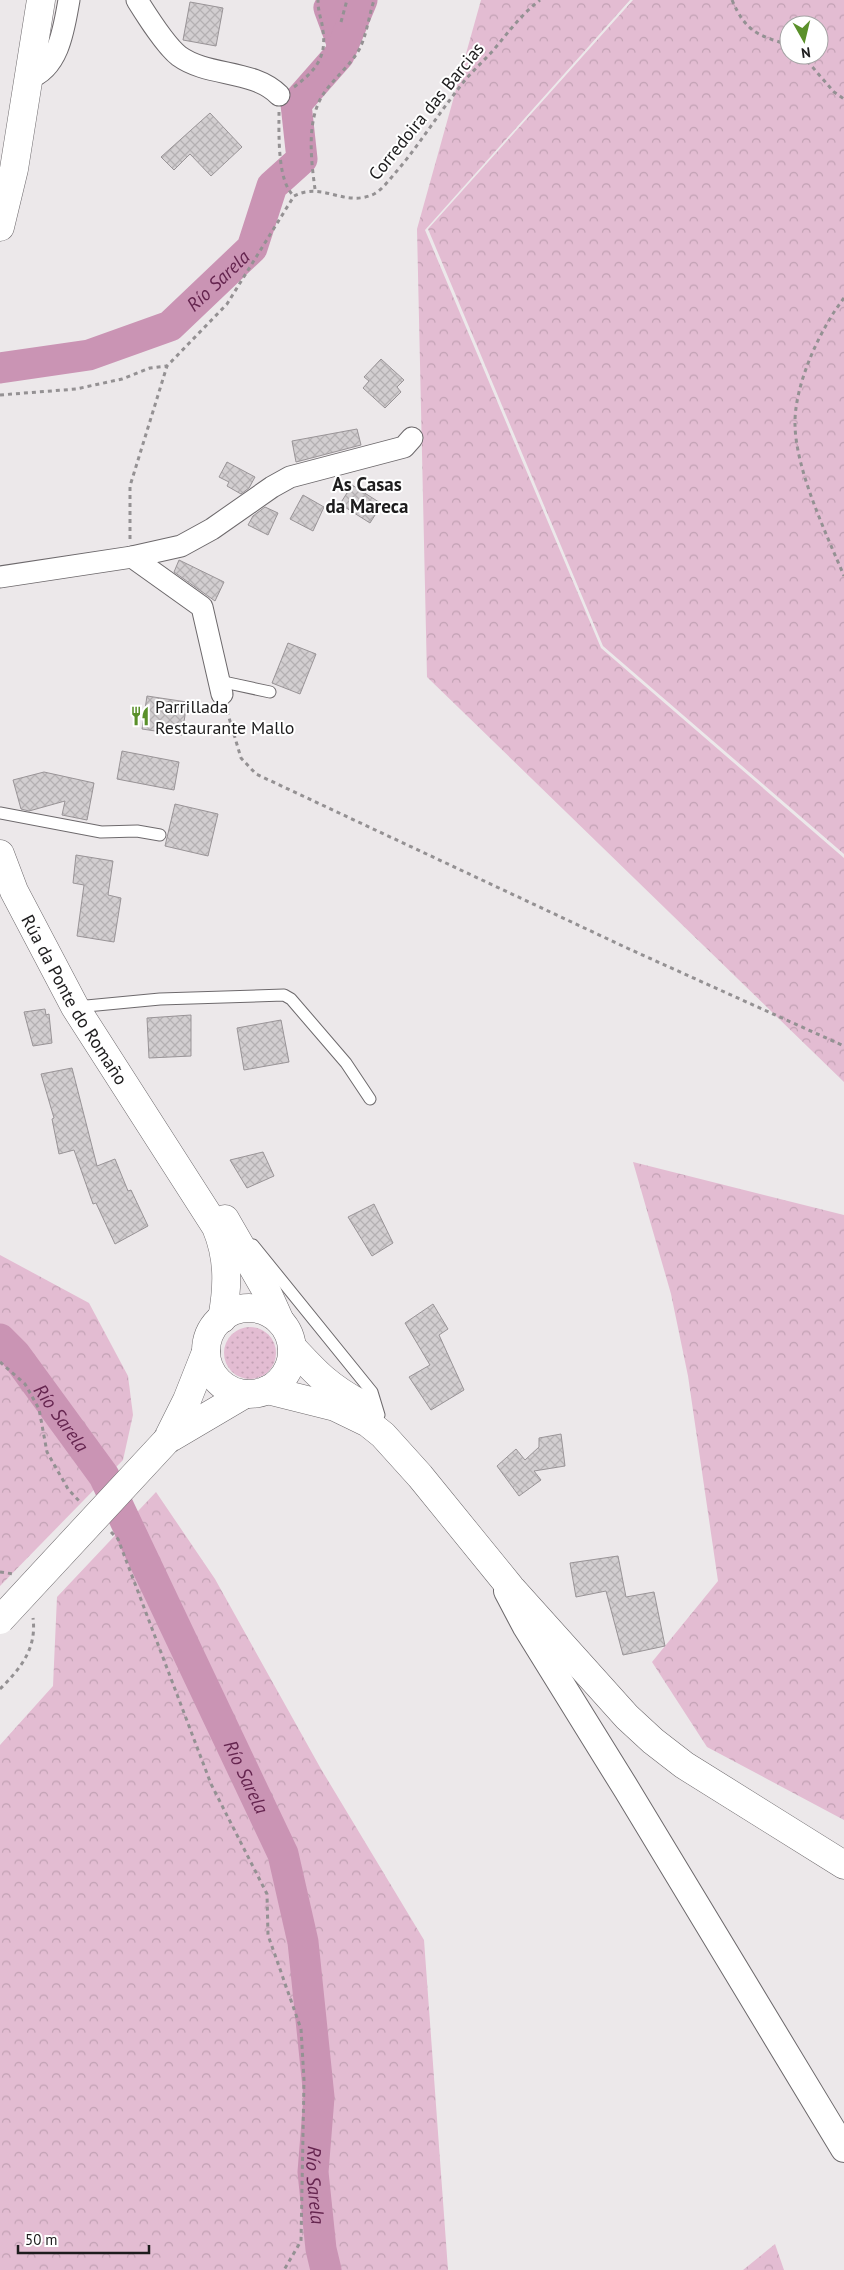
<svg xmlns="http://www.w3.org/2000/svg" width="844" height="2270" font-family="'PT Sans',sans-serif">
	<defs>
		<pattern id="grass-dots" width="8" height="8" patternUnits="userSpaceOnUse" patternTransform="scale(1.25)"><rect width="8" height="8" fill="#e3bcd2"/><path d="M2 2h.1M6 6h.1" fill="none" stroke="#c2a1b4" stroke-width="1.8" stroke-linecap="round"/></pattern>
		<pattern id="forest-crowns" width="20" height="18" patternUnits="userSpaceOnUse" patternTransform="scale(1.25)"><rect width="20" height="18" fill="#e3bcd2"/><path d="M2 6a3 3 0 1 1 6 0M12 15a3 3 0 1 1 6 0" fill="none" stroke="#c2a1b4"/></pattern>
		<pattern id="building-cross-hatch" width="8" height="8" patternUnits="userSpaceOnUse" patternTransform="scale(1.25)"><rect width="8" height="8" fill="#d2ced0"/><path d="M0 0l8 8M0 8l8-8" fill="none" stroke="#b4b0b2"/></pattern>
	</defs>
	<rect width="100%" height="100%" fill="#ece8ea"/>
	<circle fill="url(#grass-dots)" cx="250" cy="1353" r="26"/>
	<g fill="url(#forest-crowns)" fill-rule="evenodd">
		<path d="M 481,0 L 630,0 L 425,230 L 601,648 L 844,858 L 844,1082 L 427,677 L 417,229 Z"/>
		<path d="M 633,0 L 844,0 L 844,854 L 603,646 L 428,229 ZM 789,25 L 819,25 L 819,55 L 789,55 Z"/>
		<path d="M 633,1162 L 844,1215 L 844,1820 L 707,1747 L 652,1662 L 718,1581 L 688,1376 L 671,1294 Z"/>
		<path d="M 0,1255 L 89,1303 L 128,1376 L 133,1415 L 123,1460 L 0,1586 Z"/>
		<path d="M 156,1492 L 215,1579 L 321,1769 L 424,1940 L 448,2270 L 0,2270 L 0,1745 L 53,1686 L 57,1597 Z"/>
		<path d="M 775,2244 L 784,2270 L 743,2270 Z"/>
	</g>
	<g fill="none" stroke-linecap="round" stroke-linejoin="round">
		<g stroke="#ca94b4" stroke-width="31">
			<path d="M 336,0 L 329,8 L 342,43"/>
			<path id="s1" d="M 0,368 L 89,355 L 170,326 L 252,248 L 272,186 L 302,159 L 296,104 L 339,55 L 362,0"/>
			<path id="s2" d="M 0,1339 L 15,1354 L 104,1476 L 283,1854 L 303,1942 L 319,2097 L 313,2172 L 321,2249 L 326,2270"/>
		</g>
	</g>
	<g fill="url(#building-cross-hatch)" stroke="#999497">
		<path d="M 190,2 L 223,8 L 216,46 L 183,40 Z"/>
		<path d="M 210,113 L 242,147 L 211,176 L 190,154 L 174,170 L 161,157 Z"/>
		<path d="M 381,359 L 404,380 L 397,387 L 401,392 L 385,408 L 363,388 L 369,381 L 364,377 Z"/>
		<path d="M 357,429 L 361,445 L 296,462 L 292,441 Z"/>
		<path d="M 227,462 L 255,477 L 249,488 L 241,494 L 227,486 L 229,482 L 219,477 Z"/>
		<path d="M 352,485 L 382,504 L 370,523 L 340,504 Z"/>
		<path d="M 303,495 L 324,507 L 313,531 L 290,519 Z"/>
		<path d="M 265,507 L 278,513 L 268,535 L 248,525 L 253,516 Z"/>
		<path d="M 179,560 L 224,582 L 215,601 L 174,572 Z"/>
		<path d="M 288,643 L 316,654 L 300,694 L 272,683 Z"/>
		<path d="M 147,696 L 187,702 L 182,735 L 142,729 Z"/>
		<path d="M 122,751 L 179,762 L 174,790 L 117,779 Z"/>
		<path d="M 44,772 L 94,783 L 87,820 L 62,815 L 65,801 L 29,811 L 21,809 L 13,780 Z"/>
		<path d="M 175,804 L 218,814 L 208,856 L 165,846 Z"/>
		<path d="M 76,855 L 113,861 L 108,895 L 121,898 L 114,942 L 77,936 L 84,885 L 73,883 Z"/>
		<path d="M 45,1009 L 46,1015 L 49,1014 L 52,1043 L 33,1046 L 24,1012 Z"/>
		<path d="M 191,1015 L 191,1056 L 149,1058 L 147,1018 Z"/>
		<path d="M 281,1020 L 289,1062 L 244,1070 L 237,1028 Z"/>
		<path d="M 72,1068 L 97,1166 L 115,1159 L 128,1191 L 131,1190 L 148,1226 L 115,1244 L 96,1203 L 93,1204 L 74,1150 L 59,1154 L 52,1119 L 54,1118 L 41,1074 Z"/>
		<path d="M 263,1152 L 274,1176 L 247,1188 L 230,1160 Z"/>
		<path d="M 374,1204 L 393,1243 L 372,1256 L 348,1217 Z"/>
		<path d="M 433,1304 L 448,1329 L 439,1335 L 464,1390 L 431,1410 L 409,1377 L 430,1365 L 405,1323 Z"/>
		<path d="M 561,1434 L 565,1466 L 534,1471 L 541,1480 L 519,1496 L 497,1466 L 516,1449 L 525,1460 L 539,1447 L 539,1438 Z"/>
		<path d="M 618,1556 L 626,1597 L 654,1592 L 665,1646 L 623,1655 L 606,1591 L 576,1597 L 570,1563 Z"/>
	</g>
	<g fill="none" stroke-linecap="round" stroke-linejoin="round">
		<defs>
			<g id="service">
				<path d="M 219,681 L 270,692"/>
				<path d="M 0,813 L 101,832 L 137,831 L 160,835"/>
				<path d="M 76,1007 L 160,999 L 284,995 L 291,999 L 346,1063 L 370,1099"/>
				<path d="M 253,1245 L 372,1392 L 379,1415"/>
			</g>
			<g id="minor">
				<path d="M 137,0 C 147,16 165,45 179,56 C 208,77 253,69 279,95"/>
				<path d="M 29,78 C 59,68 64,28 69,0"/>
				<path d="M 132,557 L 202,607 L 222,694"/>
				<path d="M 0,577 L 132,557 L 181,546 L 212,529 L 272,487 L 290,477 L 404,447 L 412,438"/>
			</g>
			<path id="tertiary" d="M 507,1591 L 526,1627 L 627,1790 L 844,2149"/>
			<g id="secondary">
				<path d="M 0,227 L 14,169 L 41,0"/>
				<path id="s3" d="M 0,854 L 14,891 L 75,1007 L 216,1227 C 229,1258 228,1287 222,1319"/>
				<path d="M 225,1219 L 267,1292 L 280,1321"/>
				<circle cx="249" cy="1351" r="43"/>
				<path d="M 292,1347 C 316,1373 329,1387 361,1404"/>
				<path d="M 267,1390 L 335,1407 L 368,1423 L 383,1435 L 420,1476 L 511,1588 L 627,1717 L 653,1741 L 684,1765 L 844,1865"/>
				<path d="M 167,1440 L 187,1400 L 206,1352"/>
				<path d="M 167,1440 L 245,1394"/>
			</g>
		</defs>
		<use href="#service" stroke="#6d696c" stroke-width="13"/>
		<use href="#minor" stroke="#6d696c" stroke-width="23"/>
		<use href="#tertiary" stroke="#6d696c" stroke-width="28"/>
		<use href="#secondary" stroke="#6d696c" stroke-width="29"/>
		<g stroke="#949193" stroke-width="3" stroke-dasharray="4 4" stroke-linecap="butt">
			<path d="M 732,0 C 746,32 757,35 789,45"/>
			<path d="M 341,22 L 347,0"/>
			<path d="M 802,55 L 834,92 L 844,99"/>
			<path d="M 294,87 C 314,72 327,58 323,31 C 322,19 318,14 318,0"/>
			<path d="M 279,112 C 279,133 277,182 294,196"/>
			<path d="M 315,189 C 311,160 306,119 324,93 C 335,77 351,65 360,48 C 367,33 369,16 374,0"/>
			<path d="M 844,298 C 820,329 794,385 795,425 C 796,471 826,533 844,576"/>
			<path d="M 0,395 L 76,389 L 122,379 L 150,368 L 167,366"/>
			<path d="M 130,539 L 130,486 L 167,366 L 227,304 L 294,196 C 323,181 344,208 374,194 C 382,190 390,179 396,172 C 420,144 439,113 462,84 C 472,71 485,60 496,47 C 510,30 522,14 540,0"/>
			<path d="M 227,711 L 241,758 L 256,774 L 627,948 L 844,1046"/>
			<path d="M 0,1362 L 25,1384 L 39,1409 L 47,1452 L 68,1489 L 80,1502"/>
			<path d="M 111,1532 L 118,1539 L 211,1784 L 267,1894 L 268,1935 L 301,2029 L 304,2080 L 301,2241 L 284,2270"/>
			<path d="M 0,1572 L 14,1574"/>
			<path d="M 0,1689 C 20,1669 37,1649 33,1618"/>
		</g>
		<use href="#service" stroke="#fff" stroke-width="11"/>
		<use href="#minor" stroke="#fff" stroke-width="21"/>
		<use href="#tertiary" stroke="#fff" stroke-width="26"/>
		<use href="#secondary" stroke="#fff" stroke-width="28"/>
		<defs>
			<path id="secondary-bridge" d="M 0,1620 L 167,1440"/>
		</defs>
		<use href="#secondary-bridge" stroke="#6d696c" stroke-width="29" stroke-linecap="butt"/>
		<use href="#secondary-bridge" stroke="#fff" stroke-width="28"/>
	</g>
	<defs>
		<symbol id="restaurant-bare" viewBox="-9 -9 18 18"><path d="M-5-6h1v4h1v-4h1v4h1v-4h1v5L-1.5 .5V6h-2V.5L-5-1ZM5-6V6H3V1.5H1.5Q1.5-4 5-6Z" fill="#5a902a" stroke="#fff" stroke-width="2.5" paint-order="stroke"/></symbol>
	</defs>
	<g fill-rule="evenodd">
		<use href="#restaurant-bare" x="126" y="702" width="28" height="28"/>
	</g>
	<g text-anchor="middle" dominant-baseline="central" stroke-width="4" stroke-linejoin="round" paint-order="stroke">
		<g font-size="18" fill="#1d1c1d" stroke="#fff">
			<text transform="translate(426 111) rotate(-51)">Corredoira das Barcias</text>
			<text stroke="none"><textPath href="#s3" startOffset="164">Rúa da Ponte do Romaño</textPath></text>
		</g>
		<g font-size="18" fill="#1d1c1d" stroke="#fff" text-anchor="start">
			<text x="155" y="706">Parrillada<tspan x="155" dy="21">Restaurante Mallo</tspan></text>
		</g>
		<g font-size="19" font-style="italic" fill="#65254f" stroke="#fff">
			<text stroke="none"><textPath href="#s1" startOffset="242">Río Sarela</textPath></text>
			<text stroke="none"><textPath href="#s2" startOffset="100">Río Sarela</textPath></text>
			<text stroke="none"><textPath href="#s2" startOffset="505">Río Sarela</textPath></text>
			<text stroke="none"><textPath href="#s2" startOffset="925">Río Sarela</textPath></text>
		</g>
		<g font-size="19" font-weight="bold" fill="#1d1c1d" stroke="#fff">
			<text x="367" y="484">As Casas<tspan x="367" dy="22">da Mareca</tspan></text>
		</g>
	</g>
	<g transform="translate(804 40) rotate(172)"><circle r="24" fill="#ffffff" stroke="#a5a4a5"/>
	<path d="M0-4L9 19L0 12L-9 19Z" fill="#5a902a"/>
	<text y="-8" font-size="14" font-weight="bold" text-anchor="middle" fill="#1d1c1d">N</text>
	</g>
	<path d="M18 2245v8h131v-8" fill="none" stroke="#1d1c1d" stroke-width="2.5"/>
	<text x="25" y="2245" font-size="15" fill="#1d1c1d" stroke="#ffffff" stroke-width="4" paint-order="stroke">50 m</text>
</svg>
